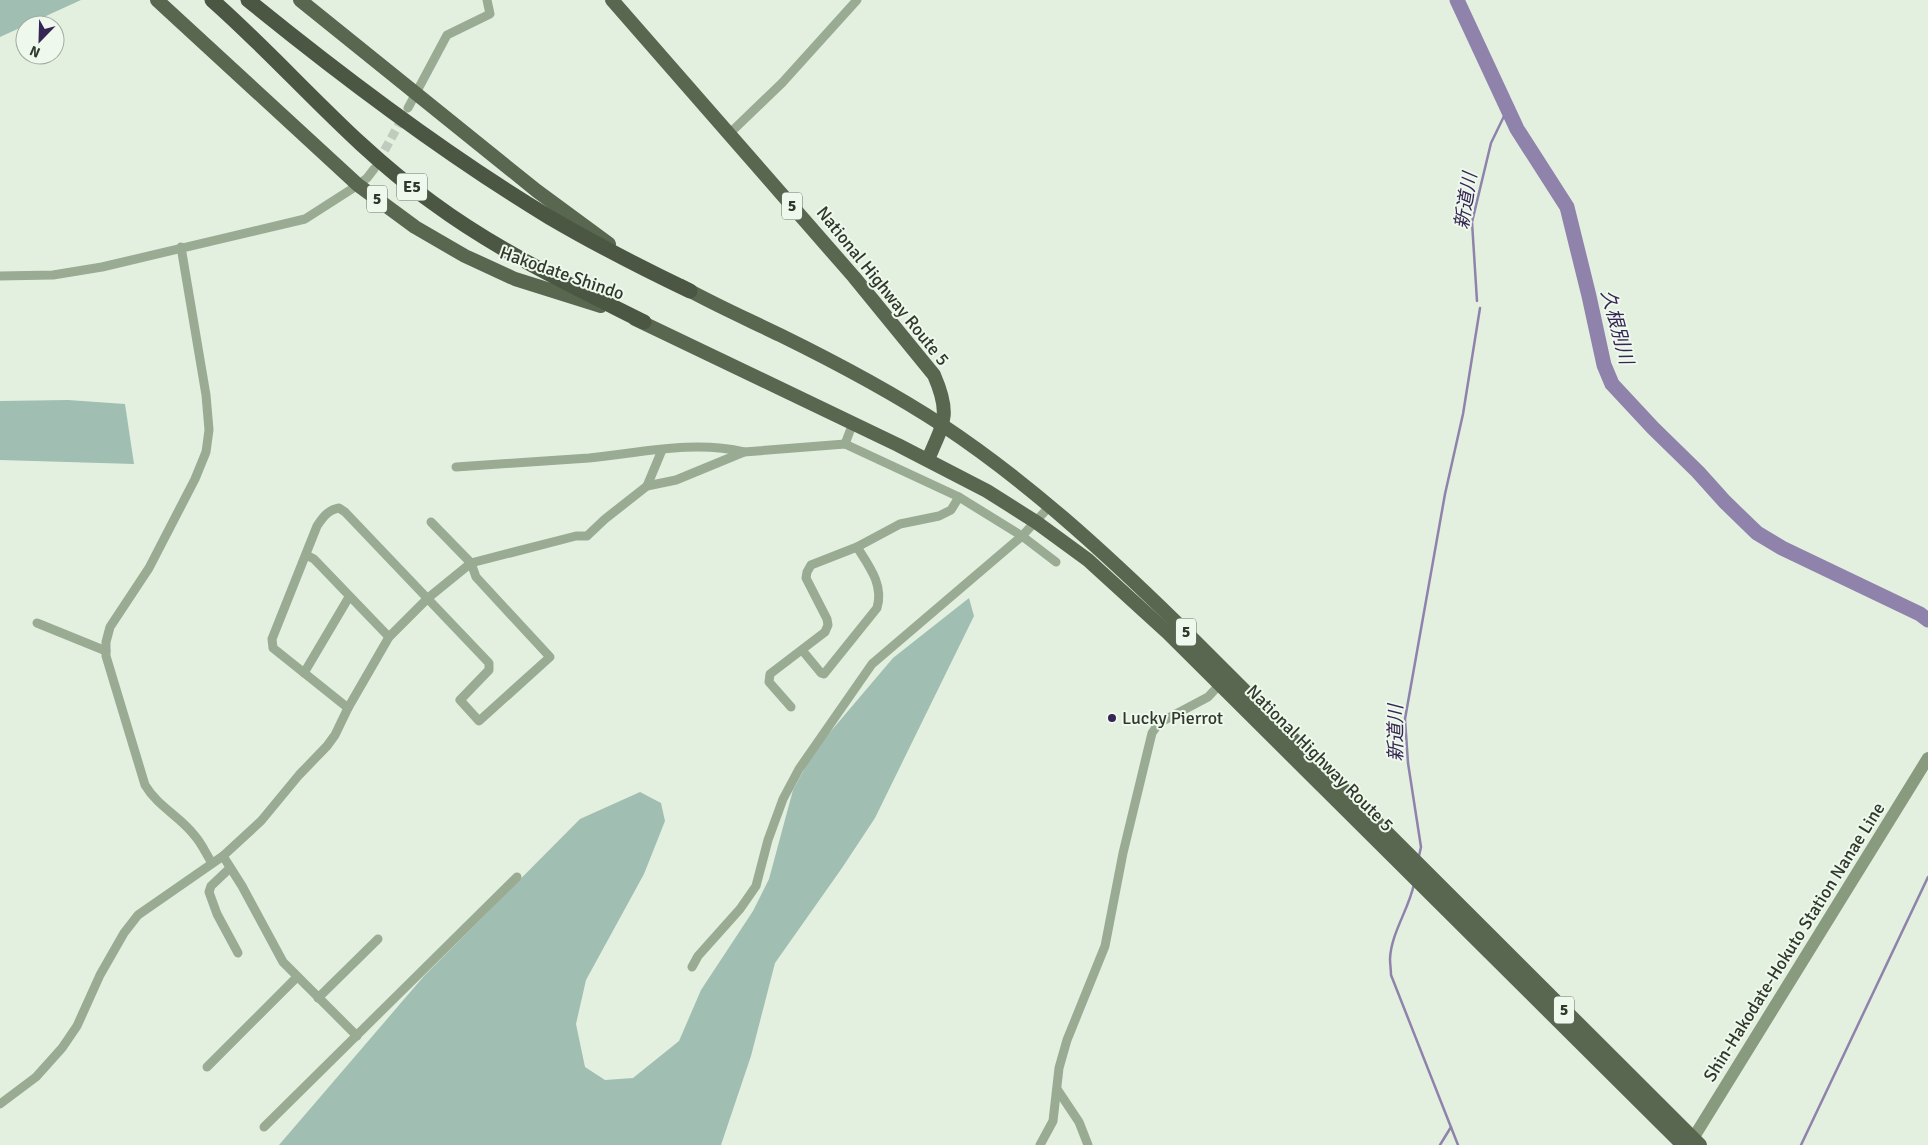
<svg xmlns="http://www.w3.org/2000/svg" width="1928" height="1145" font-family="Signika,'Noto Sans JP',sans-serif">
	<rect width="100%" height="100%" fill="#e3f0e0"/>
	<g fill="#a1beb3">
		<path d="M 0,0 L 81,0 L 0,37 Z"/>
		<path d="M 68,400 L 125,404 L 134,464 L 0,460 L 0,401 Z"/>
		<path d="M 969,598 L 974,616 L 875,818 L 842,868 L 775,963 L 751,1056 L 721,1145 L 279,1145 L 424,976 L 580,819 L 640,792 L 661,803 L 665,821 L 644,874 L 586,980 L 576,1024 L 585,1067 L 605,1080 L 633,1078 L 679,1041 L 701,990 L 753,911 L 769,879 L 793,790 L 814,751 L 893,658 Z"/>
	</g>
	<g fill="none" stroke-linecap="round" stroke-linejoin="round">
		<g stroke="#8f82ab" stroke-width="2.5">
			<path d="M 1477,301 L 1472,222 L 1491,143 L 1507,110"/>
			<path d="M 1419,856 L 1421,847 L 1408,763 L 1405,719 L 1445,494 L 1463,414 L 1480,308"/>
			<path d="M 1414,884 C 1409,909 1391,933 1390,959 C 1390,964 1391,970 1391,975 L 1458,1145"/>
			<path d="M 1440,1145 L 1451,1127"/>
			<path d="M 1801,1145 L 1928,877"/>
		</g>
		<path stroke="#8f82ab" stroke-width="15" d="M 1457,0 L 1517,129 L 1567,207 L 1589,296 L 1604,365 L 1612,384 L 1653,428 L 1698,472 L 1725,502 L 1757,533 L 1782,548 L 1920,614 L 1928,620"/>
		<path stroke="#bfcbbc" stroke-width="9" stroke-dasharray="9 4.5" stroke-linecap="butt" d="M 378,162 L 403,117"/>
		<g stroke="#9aab93" stroke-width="9">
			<path d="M 408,108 L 447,35 L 490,14 L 487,0"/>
			<path d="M 729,134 L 782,83 L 857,0"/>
			<path d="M 181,247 L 206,395 L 209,430 L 206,452 L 195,479 L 149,568 L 110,627 L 106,642 L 106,656 L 145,785 C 158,807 180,816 195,836 C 202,844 206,854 212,863"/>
			<path d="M 0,276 L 53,275 L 102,267 L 305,219 L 358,185 L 367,178 L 374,169"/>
			<path d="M 845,444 L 853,423"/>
			<path d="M 456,467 C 500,464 545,461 589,458 C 640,453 694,440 744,452"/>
			<path d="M 647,486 L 662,450"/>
			<path d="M 306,555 L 314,559 L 389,637"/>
			<path d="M 37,623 L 106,651"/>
			<path d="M 802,650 L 821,673 L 824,674 L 877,608 C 884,585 869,566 857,547"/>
			<path d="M 304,673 L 349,597"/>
			<path d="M 791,707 L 769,682 L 770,674 L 825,632 L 828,625 L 827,619 L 806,578 L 807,572 L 811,565 L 857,547 L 900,524 L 939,516 L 951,510 L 959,497"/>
			<path d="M 348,708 L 273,648 L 272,639 L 317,526 C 323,517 328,510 339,508 L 345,512 L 489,663 L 489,670 L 460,700 L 479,721 L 550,657 L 476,577 L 471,563 L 431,522"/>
			<path d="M 223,856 L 242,886 L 283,962 L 357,1036"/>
			<path d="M 230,868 L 211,886 L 209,892 L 217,914 L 238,953"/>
			<path d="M 692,967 L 698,956 L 740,909 L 756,886 L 768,840 L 783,799 L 799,769 L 872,664 L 1022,536 L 1050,506"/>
			<path d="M 318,998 L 378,939"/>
			<path d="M 207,1067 L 297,977"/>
			<path d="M 1057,1089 L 1079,1122 L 1088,1145"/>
			<path d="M 0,1104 L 36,1077 L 62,1048 L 77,1026 L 100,975 L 124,933 L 138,915 L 223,856 L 261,821 L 299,775 L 327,746 L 335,735 L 348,708 L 389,637 L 428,598 L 471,563 L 576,536 L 587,536 L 605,519 L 647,486 L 676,480 L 744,452 L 845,444 L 959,497 L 1022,536 L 1056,562"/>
			<path d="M 264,1127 L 517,877"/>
			<path d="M 1040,1145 L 1053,1121 L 1059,1068 L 1067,1040 L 1105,946 L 1123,853 L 1152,733 L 1159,723 L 1208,697 L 1222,682"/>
		</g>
		<path stroke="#899b7f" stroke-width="12" d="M 1689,1145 L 1928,758"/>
		<g stroke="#596750" stroke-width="14">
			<path d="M 157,0 L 358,185 L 415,227 L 465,256 L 515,279 L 601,306"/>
			<path d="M 300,0 L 537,191 L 609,244"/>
			<path d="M 612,0 L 854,277 L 934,375 C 951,414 944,423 928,459"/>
			<path d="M 681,286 C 713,304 747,319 780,335 C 835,362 890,391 942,425 C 1028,482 1103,551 1177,623 L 1700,1145"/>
			<path d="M 635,319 L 898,445 L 987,491 L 1036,522 L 1088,560 L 1167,632 L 1683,1145"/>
		</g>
		<g stroke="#4b5743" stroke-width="15">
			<path d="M 212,0 C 287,66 351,145 433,203 C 498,251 572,286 644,322"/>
			<path d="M 248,0 C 344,78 443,153 549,217 C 595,244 642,268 690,291"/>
		</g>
	</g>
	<circle fill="#352554" stroke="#eef8ec" stroke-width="2" cx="1112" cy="718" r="5"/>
	<g text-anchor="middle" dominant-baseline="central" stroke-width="4" stroke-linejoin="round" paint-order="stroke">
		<g fill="#eef8ec" stroke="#697165" stroke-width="1">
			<rect x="397" y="173.5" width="30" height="27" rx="4"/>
			<rect x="367" y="185.5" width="20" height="27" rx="4"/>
			<rect x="782" y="192.5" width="20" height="27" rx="4"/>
			<rect x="1176" y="618.5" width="20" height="27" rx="4"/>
			<rect x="1554" y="996.5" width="20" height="27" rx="4"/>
		</g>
		<g font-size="16" font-weight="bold" fill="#30372b">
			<text x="412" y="187">E5</text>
			<text x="377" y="199">5</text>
			<text x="792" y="206">5</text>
			<text x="1186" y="632">5</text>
			<text x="1564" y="1010">5</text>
		</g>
		<g font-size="18" fill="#30372b" stroke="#eef8ec">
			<text transform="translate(562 273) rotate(19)">Hakodate Shindo</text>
			<text transform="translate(883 286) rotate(51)">National Highway Route 5</text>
			<text transform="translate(1320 758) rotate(45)">National Highway Route 5</text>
			<text transform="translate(1794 942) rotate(-58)">Shin-Hakodate-Hokuto Station Nanae Line</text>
		</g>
		<g font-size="18" fill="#30372b" stroke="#eef8ec" text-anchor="start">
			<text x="1122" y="718">Lucky Pierrot</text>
		</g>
		<g font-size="19" font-style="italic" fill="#352554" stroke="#eef8ec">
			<text transform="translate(1466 201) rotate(-81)">新道川</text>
			<text transform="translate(1617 327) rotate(75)">久根別川</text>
			<text transform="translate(1396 733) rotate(-90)">新道川</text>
		</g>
	</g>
	<g transform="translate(40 40) rotate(203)"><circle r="24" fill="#eef8ec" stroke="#a2ab9f"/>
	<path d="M0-4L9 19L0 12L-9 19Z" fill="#352554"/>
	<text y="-8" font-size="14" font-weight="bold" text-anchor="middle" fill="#30372b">N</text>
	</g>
</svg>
